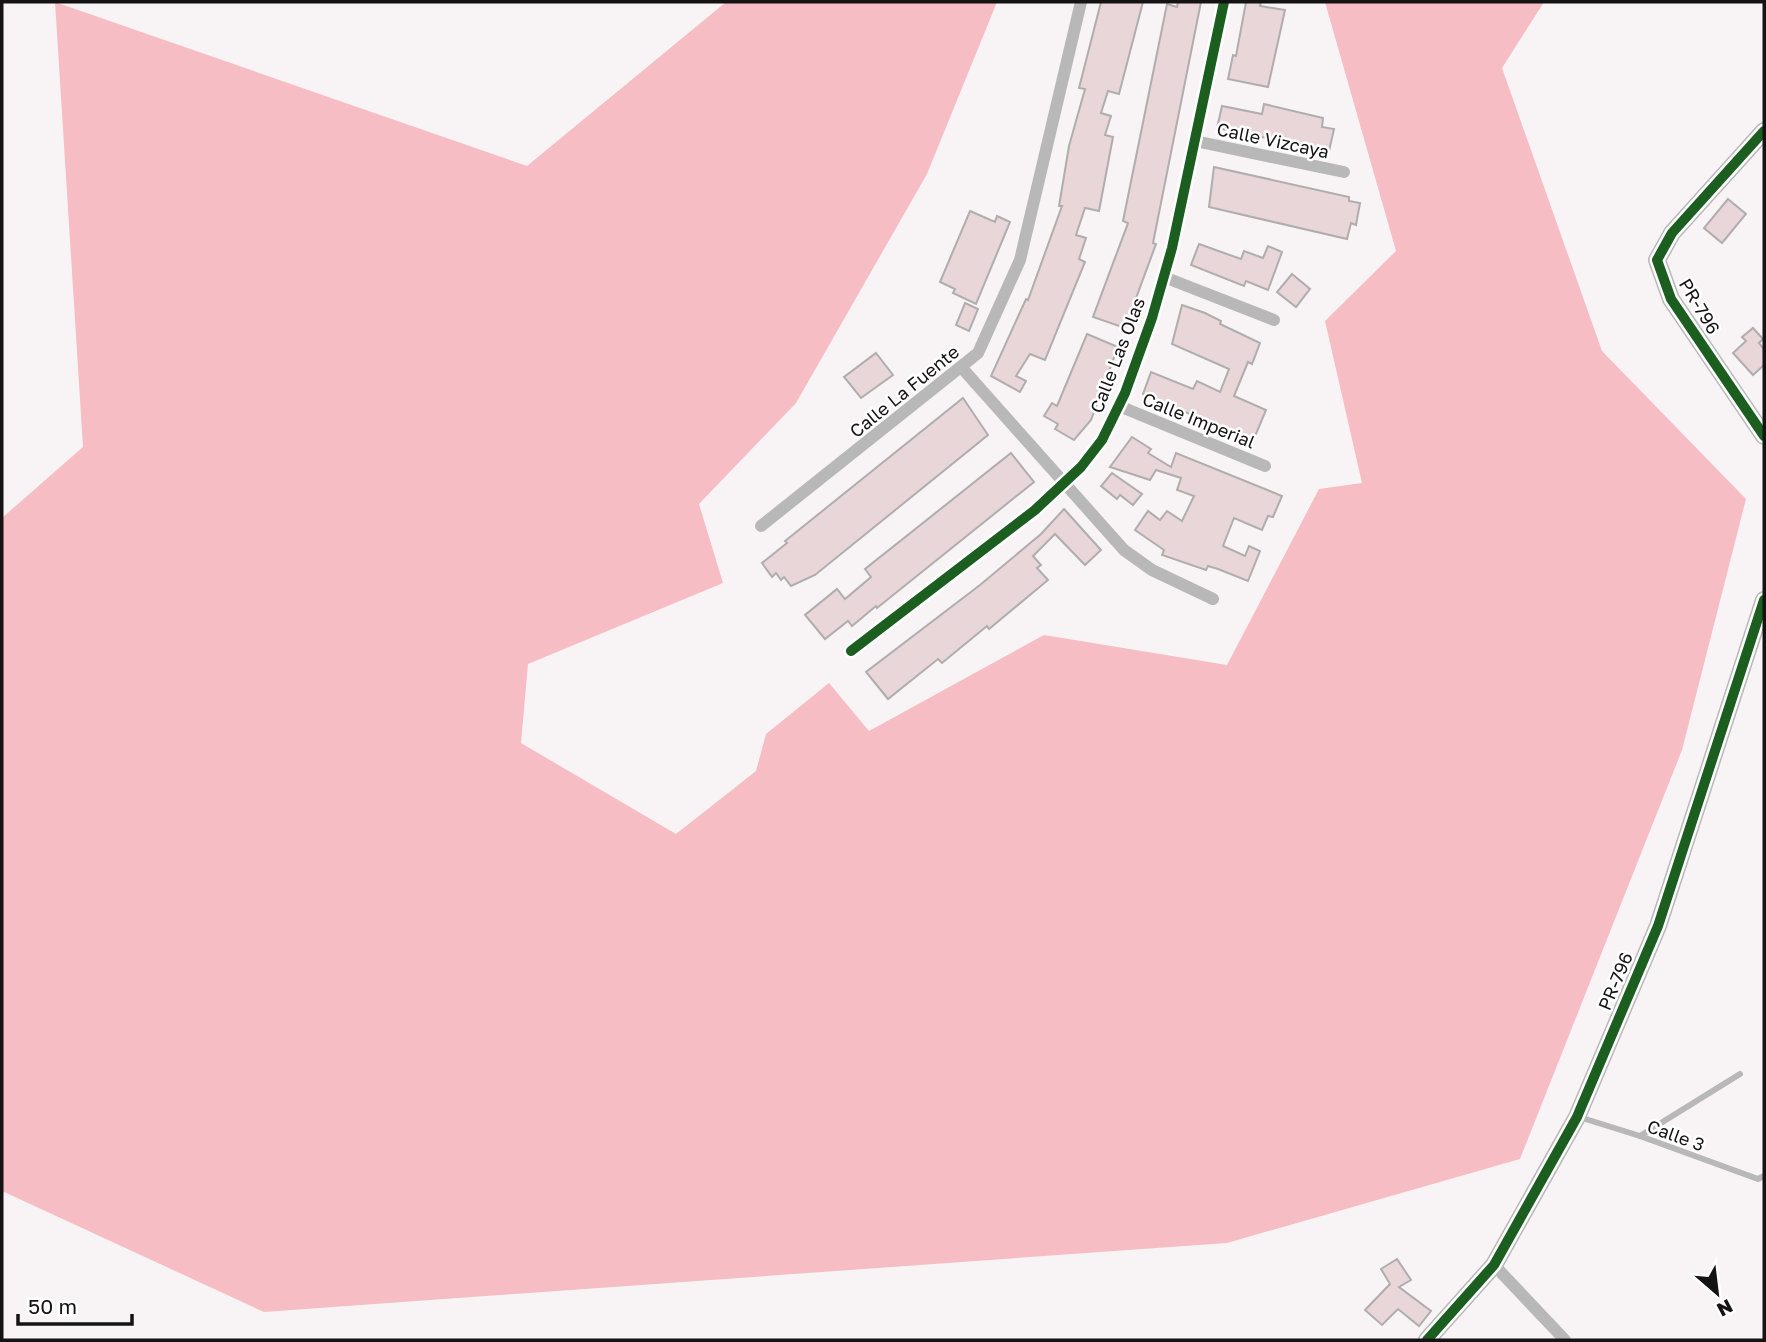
<svg xmlns="http://www.w3.org/2000/svg" width="1766" height="1342" font-family="'Golos Text',sans-serif">
	<rect width="100%" height="100%" fill="#f8f4f5"/>
	<path fill="#f7bdc4" d="M 55,2 L 527,166 L 726,2 L 997,2 L 927,174 L 796,403 L 699,504 L 723,583 L 528,664 L 521,743 L 676,834 L 756,771 L 766,734 L 829,683 L 869,731 L 1044,635 L 1227,665 L 1319,489 L 1362,483 L 1325,321 L 1396,251 L 1325,2 L 1544,2 L 1502,68 L 1602,351 L 1746,499 L 1682,750 L 1520,1159 L 1227,1243 L 264,1312 L 2,1191 L 2,518 L 83,447 Z"/>
	<g fill="#e8d6d8" stroke="#afadae" stroke-width="2">
		<path d="M 1101,2 L 1143,2 L 1119,94 L 1108,91 L 1101,113 L 1111,116 L 1105,135 L 1113,137 L 1099,211 L 1085,208 L 1076,235 L 1086,238 L 1079,259 L 1085,262 L 1045,360 L 1030,354 L 1016,376 L 1026,381 L 1020,392 L 991,376 L 1026,299 L 1028,300 L 1062,206 L 1059,206 L 1069,146 L 1085,89 L 1079,88 Z"/>
		<path d="M 1178,2 L 1201,2 L 1153,243 L 1156,244 L 1125,328 L 1093,317 L 1128,223 L 1123,221 L 1167,4 L 1177,7 Z"/>
		<path d="M 1246,2 L 1261,2 L 1260,6 L 1285,10 L 1268,87 L 1228,79 L 1233,55 L 1236,56 Z"/>
		<path d="M 1264,104 L 1323,118 L 1322,127 L 1334,129 L 1329,151 L 1217,128 L 1222,106 L 1262,114 Z"/>
		<path d="M 1214,167 L 1349,197 L 1349,201 L 1360,203 L 1356,225 L 1351,223 L 1347,239 L 1209,207 Z"/>
		<path d="M 1728,199 L 1746,214 L 1722,243 L 1704,228 Z"/>
		<path d="M 970,211 L 995,222 L 997,216 L 1010,222 L 976,304 L 953,293 L 955,289 L 940,282 Z"/>
		<path d="M 1199,244 L 1241,259 L 1244,251 L 1263,258 L 1268,246 L 1282,252 L 1268,290 L 1246,281 L 1244,286 L 1191,265 Z"/>
		<path d="M 1292,274 L 1310,289 L 1296,307 L 1277,292 Z"/>
		<path d="M 965,303 L 978,309 L 969,331 L 956,325 Z"/>
		<path d="M 1182,305 L 1205,313 L 1221,321 L 1220,324 L 1260,343 L 1252,364 L 1248,362 L 1234,396 L 1266,410 L 1253,441 L 1143,394 L 1151,372 L 1193,389 L 1197,381 L 1220,392 L 1229,369 L 1172,344 Z"/>
		<path d="M 1753,328 L 1763,339 L 1759,343 L 1764,349 L 1764,365 L 1753,375 L 1733,353 L 1746,341 L 1742,337 Z"/>
		<path d="M 1087,334 L 1118,347 L 1091,420 L 1074,440 L 1055,429 L 1058,424 L 1044,416 L 1052,403 L 1057,406 Z"/>
		<path d="M 876,353 L 893,375 L 861,398 L 844,377 Z"/>
		<path d="M 963,398 L 988,435 L 815,575 L 791,586 L 784,577 L 781,580 L 776,573 L 772,577 L 762,563 L 787,543 L 785,541 Z"/>
		<path d="M 1132,437 L 1151,449 L 1148,453 L 1171,467 L 1176,453 L 1282,496 L 1273,517 L 1268,516 L 1262,530 L 1234,518 L 1223,546 L 1245,556 L 1249,546 L 1260,551 L 1248,581 L 1218,569 L 1208,566 L 1206,570 L 1162,555 L 1164,550 L 1135,530 L 1148,511 L 1160,520 L 1167,511 L 1182,521 L 1194,496 L 1177,490 L 1181,478 L 1156,470 L 1150,480 L 1110,467 Z"/>
		<path d="M 1011,453 L 1034,482 L 877,608 L 876,606 L 852,626 L 848,621 L 825,639 L 805,615 L 837,589 L 845,599 L 871,577 L 865,569 Z"/>
		<path d="M 1112,473 L 1142,494 L 1133,505 L 1120,495 L 1117,499 L 1101,486 Z"/>
		<path d="M 1064,509 L 1101,550 L 1085,565 L 1055,534 L 1033,556 L 1041,565 L 1037,568 L 1048,580 L 989,629 L 987,626 L 942,663 L 938,659 L 888,699 L 866,672 L 980,585 L 1041,534 Z"/>
		<path d="M 1397,1259 L 1411,1280 L 1399,1287 L 1431,1311 L 1419,1326 L 1398,1309 L 1382,1325 L 1365,1310 L 1390,1284 L 1381,1269 Z"/>
	</g>
	<g fill="none" stroke-linecap="round" stroke-linejoin="round">
		<g stroke="#b8b8b9" stroke-width="6">
			<path d="M 1579,1117 L 1640,1136 L 1758,1179 L 1764,1176"/>
			<path d="M 1640,1136 L 1740,1074"/>
		</g>
		<g stroke="#b8b8b9" stroke-width="12">
			<path d="M 1195,141 L 1344,172"/>
			<path d="M 1164,277 L 1274,320"/>
			<path d="M 962,368 L 1124,550 L 1152,570 L 1213,599"/>
			<path d="M 1119,406 L 1265,466"/>
			<path d="M 761,526 L 978,353 L 1020,260 L 1081,2"/>
			<path d="M 851,651 L 1035,510 L 1081,467 L 1102,440 L 1125,393 L 1152,318 L 1172,248 L 1224,2"/>
			<path d="M 1494,1265 L 1565,1340"/>
		</g>
		<g stroke="#b8b8b8" stroke-width="18">
			<path d="M 1764,131 L 1672,233 L 1657,260 L 1671,299 L 1764,436"/>
			<path d="M 1427,1340 L 1494,1265 L 1577,1117 L 1658,926 L 1764,600"/>
		</g>
		<defs>
			<g id="cycleway">
				<path d="M 1764,131 L 1672,233 L 1657,260 L 1671,299 L 1764,436"/>
				<path d="M 851,651 L 1035,510 L 1081,467 L 1102,440 L 1125,393 L 1152,318 L 1172,248 L 1224,2"/>
				<path d="M 1427,1340 L 1494,1265 L 1577,1117 L 1658,926 L 1764,600"/>
			</g>
		</defs>
		<use href="#cycleway" stroke="#fff" stroke-width="15"/>
		<use href="#cycleway" stroke="#1b5e20" stroke-width="10"/>
	</g>
	<g text-anchor="middle" dominant-baseline="central" stroke-width="5" stroke-linejoin="round" paint-order="stroke">
		<g font-size="18" fill="#141212" stroke="#fff">
			<text transform="translate(1273 140) rotate(12)">Calle Vizcaya</text>
			<text transform="translate(1700 306) rotate(59)">PR-796</text>
			<text transform="translate(1117 355) rotate(-69)">Calle Las Olas</text>
			<text transform="translate(904 391) rotate(-39)">Calle La Fuente</text>
			<text transform="translate(1199 420) rotate(22)">Calle Imperial</text>
			<text transform="translate(1615 981) rotate(-67)">PR-796</text>
			<text transform="translate(1676 1135) rotate(20)">Calle 3</text>
		</g>
	</g>
	<rect width="1766" height="1342" fill="none" stroke="#141212" stroke-width="7"/>
	<g transform="translate(1717 1293) rotate(152)" stroke="#ffffff" stroke-width="5" paint-order="stroke">
	<path d="M0-5L12 26L0 18L-12 26Z" fill="#141212"/>
	<text y="-10" font-size="19" font-weight="bold" text-anchor="middle" fill="#141212">N</text>
	</g>
	<path d="M18 1314v10h114v-10" fill="none" stroke="#141212" stroke-width="3.5"/>
	<text x="28" y="1314" font-size="21" fill="#141212" stroke="#ffffff" stroke-width="5" paint-order="stroke">50 m</text>
</svg>
